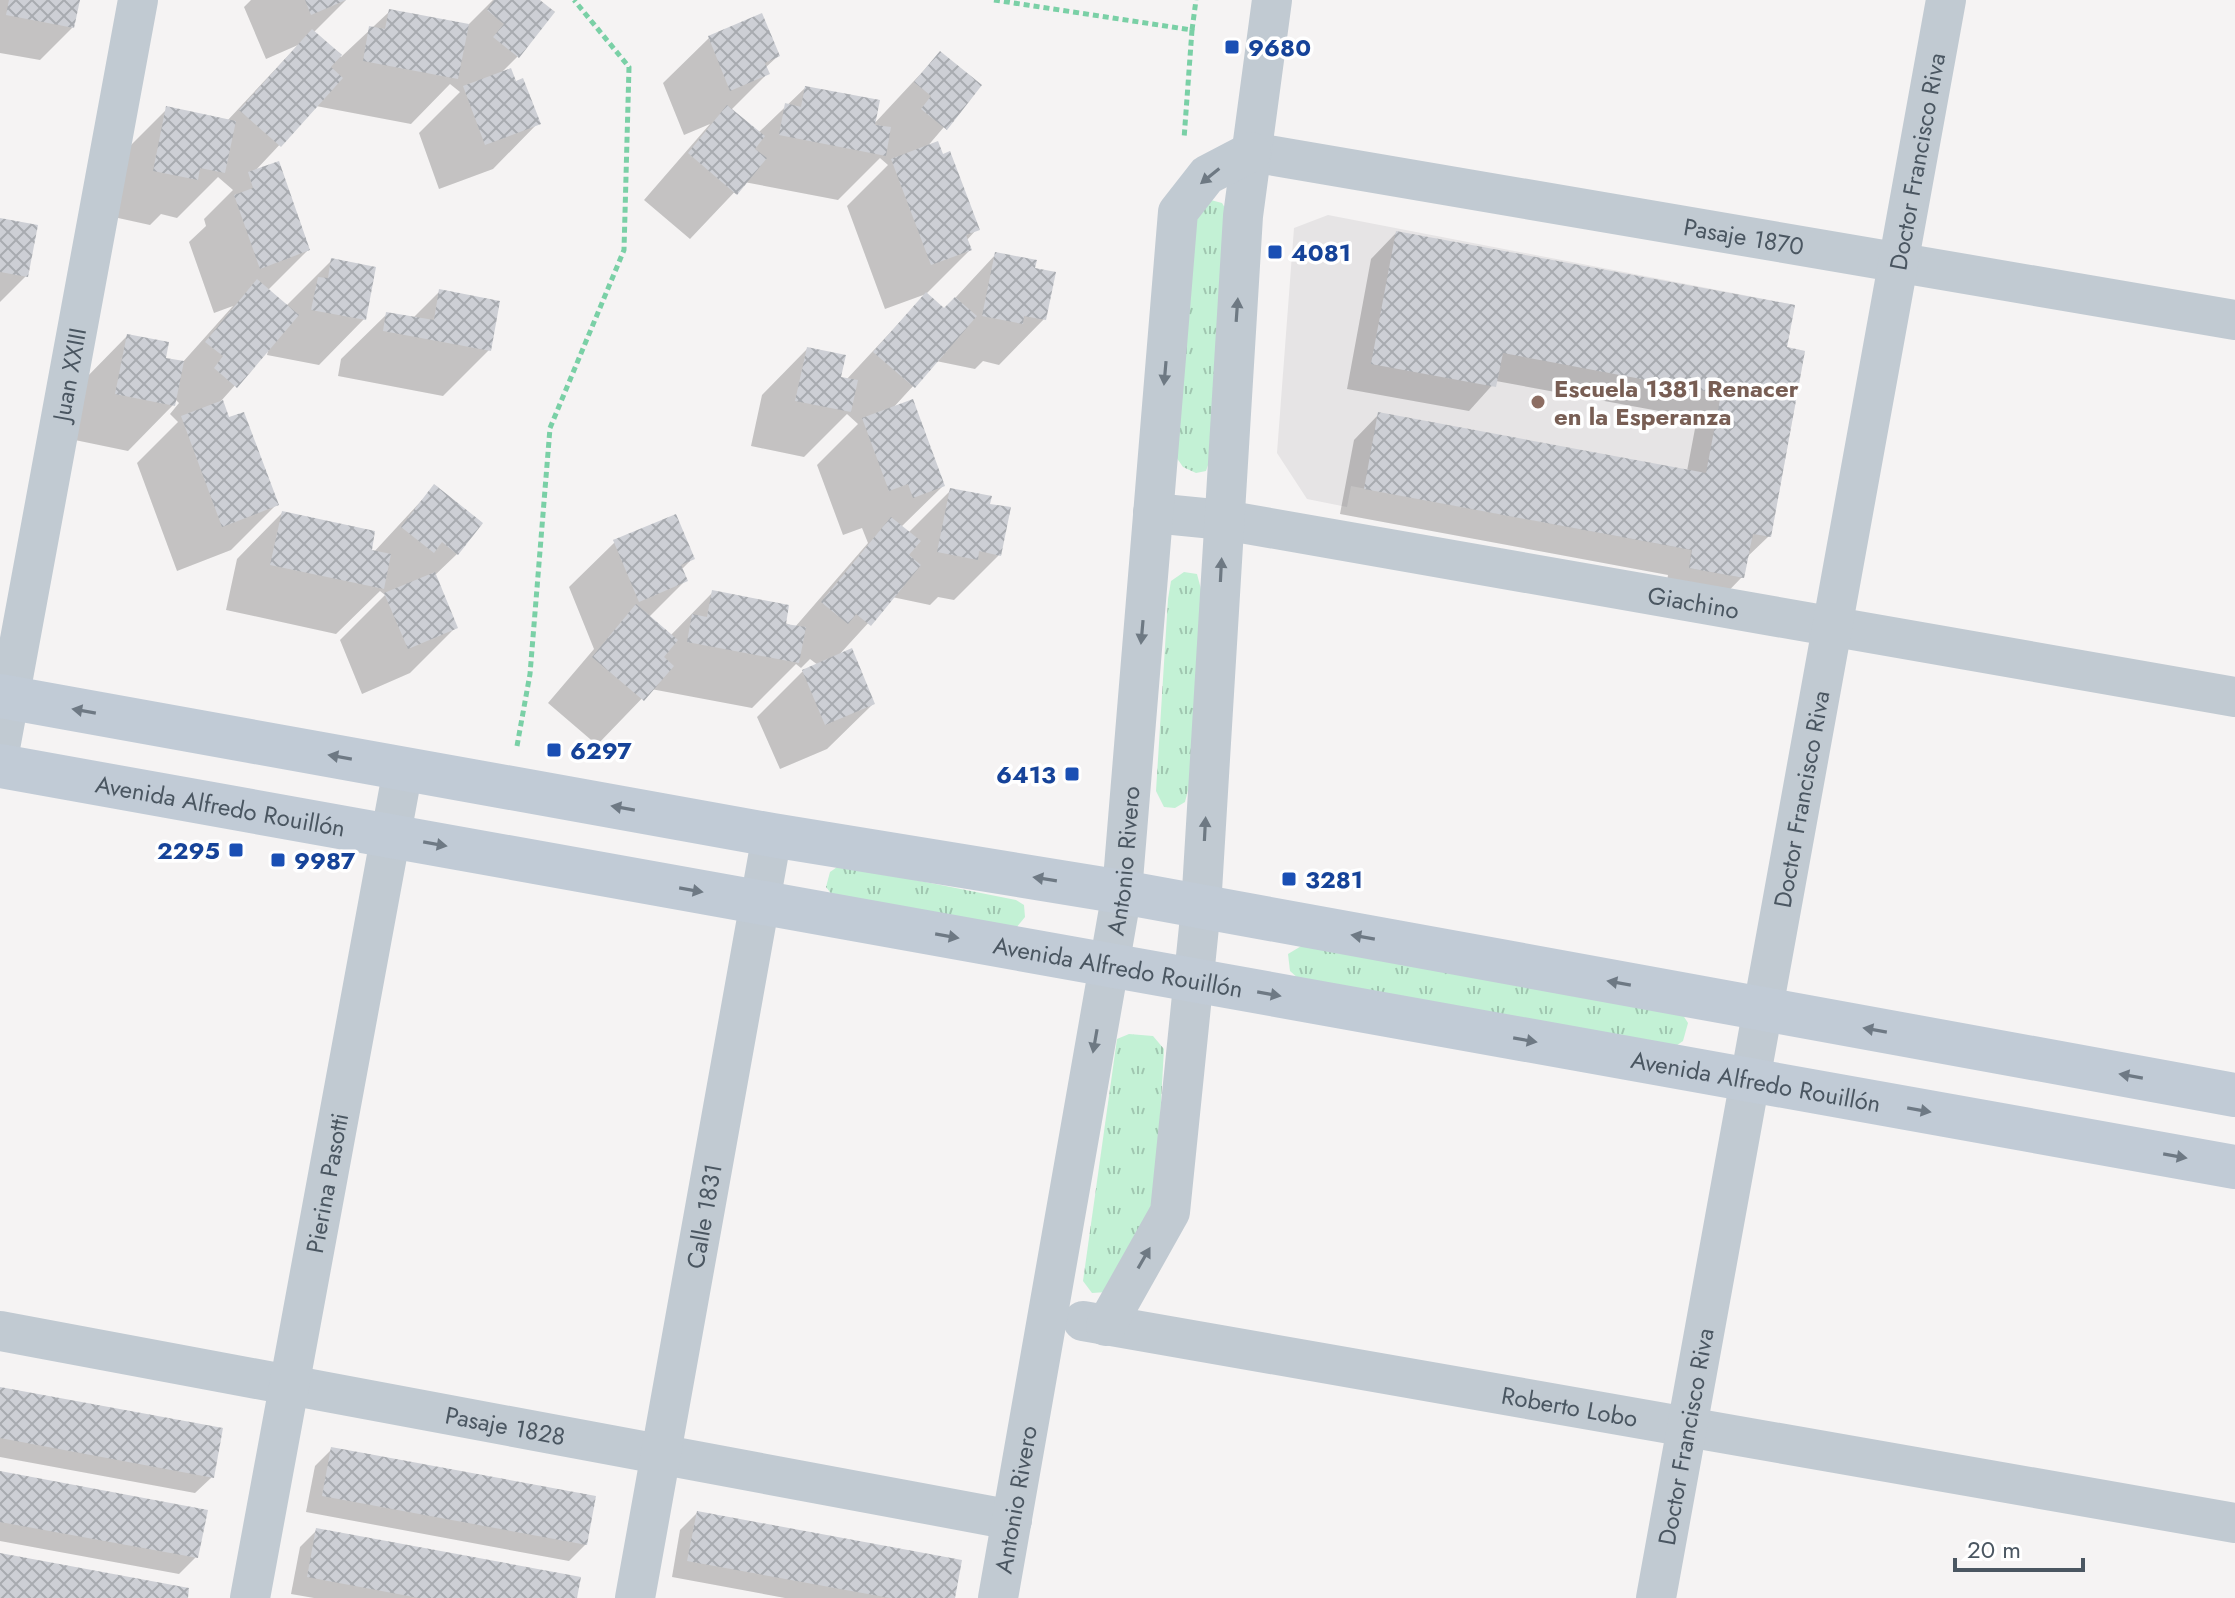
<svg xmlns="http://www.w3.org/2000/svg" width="2235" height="1598" font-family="Jost,sans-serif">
	<defs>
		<pattern id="grass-tufts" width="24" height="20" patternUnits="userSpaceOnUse" patternTransform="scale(2)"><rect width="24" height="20" fill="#c3f1d5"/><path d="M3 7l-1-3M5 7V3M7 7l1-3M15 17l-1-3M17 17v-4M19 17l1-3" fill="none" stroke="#a0c6b0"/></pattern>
		<pattern id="building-cross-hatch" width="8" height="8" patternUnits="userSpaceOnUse" patternTransform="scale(2)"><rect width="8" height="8" fill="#cdcfd5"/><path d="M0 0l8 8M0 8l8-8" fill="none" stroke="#a8abb0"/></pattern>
	</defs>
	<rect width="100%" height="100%" fill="#f5f3f3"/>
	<path fill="#e6e4e5" d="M 1328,215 L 1795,305 L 1787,347 L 1805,351 L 1771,537 L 1753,534 L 1744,578 L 1689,568 L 1691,550 L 1351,486 L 1347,507 L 1307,499 L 1277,453 L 1294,228 Z"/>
	<g fill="url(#grass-tufts)">
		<path d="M 1207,199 L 1222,203 L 1228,213 L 1210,459 L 1206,471 L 1196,473 L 1183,467 L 1174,454 L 1190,232 Z"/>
		<path d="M 1184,572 L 1197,574 L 1202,593 L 1193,771 L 1185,802 L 1175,808 L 1164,807 L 1156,791 L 1168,599 L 1171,581 Z"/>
		<path d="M 840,865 L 1016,900 L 1024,905 L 1025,917 L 1016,928 L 836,900 L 826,887 L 830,872 Z"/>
		<path d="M 1303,945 L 1681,1012 L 1688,1023 L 1683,1041 L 1670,1050 L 1300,980 L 1290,971 L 1288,954 Z"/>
		<path d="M 1129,1034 L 1153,1036 L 1164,1049 L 1155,1208 L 1107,1292 L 1092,1293 L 1083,1281 L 1117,1039 Z"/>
	</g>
	<g fill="#0003">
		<path d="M 0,0 L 78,0 L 73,27 L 40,60 L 0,53 Z"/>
		<path d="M 251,0 L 346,0 L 313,33 L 341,57 L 390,11 L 468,25 L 493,0 L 537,0 L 518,56 L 499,75 L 538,123 L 493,169 L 439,189 L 419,133 L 460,92 L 450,84 L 411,124 L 316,106 L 254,172 L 308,250 L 267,291 L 286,306 L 332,260 L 364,319 L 319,365 L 267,355 L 269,347 L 221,401 L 228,420 L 277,504 L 231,550 L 177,571 L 137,463 L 178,422 L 170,414 L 179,403 L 175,399 L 173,405 L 128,451 L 70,439 L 82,382 L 127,336 L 163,359 L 182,363 L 233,306 L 214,313 L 189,242 L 206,226 L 204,219 L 233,190 L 218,177 L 177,218 L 161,214 L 150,225 L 109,216 L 122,154 L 167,109 L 227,121 L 298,45 L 266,59 L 244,7 Z"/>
		<path d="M 709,38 L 778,56 L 765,68 L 767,74 L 731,110 L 758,133 L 805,88 L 872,126 L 940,53 L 980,85 L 926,148 L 977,229 L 966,241 L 970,250 L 926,294 L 885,309 L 847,206 L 888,165 L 880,158 L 838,200 L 744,182 L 690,239 L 644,200 L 710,124 L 684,135 L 663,83 Z"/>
		<path d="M 0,220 L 26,276 L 0,302 Z"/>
		<path d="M 1396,233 L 1785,349 L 1769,536 L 1745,559 L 1742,577 L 1717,603 L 1665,593 L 1668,575 L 1340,514 L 1354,440 L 1379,414 L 1687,471 L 1697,418 L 1496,381 L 1469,411 L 1347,389 L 1371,259 Z"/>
		<path d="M 996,254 L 1033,270 L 1044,319 L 999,365 L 983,361 L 975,369 L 936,361 L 892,409 L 943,486 L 901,527 L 908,533 L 951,490 L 988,505 L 999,555 L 954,600 L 938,597 L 930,605 L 892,597 L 838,656 L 873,704 L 827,749 L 780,769 L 757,717 L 803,671 L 818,665 L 810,659 L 801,668 L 796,664 L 752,708 L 651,689 L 597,745 L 548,703 L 594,649 L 569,587 L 615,542 L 692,559 L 681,570 L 686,580 L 649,617 L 670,636 L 713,592 L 795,627 L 868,543 L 862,528 L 843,535 L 817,465 L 858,424 L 847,414 L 804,457 L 751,446 L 762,395 L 807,349 L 839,378 L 846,380 L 926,294 L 944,310 Z"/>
		<path d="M 439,292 L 489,350 L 443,396 L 338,376 L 341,359 L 387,314 L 413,318 Z"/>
		<path d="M 434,487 L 457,554 L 434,576 L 456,627 L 410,673 L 362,694 L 340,640 L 385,595 L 380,591 L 336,634 L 226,610 L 237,559 L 282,513 L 373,553 Z"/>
		<path d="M 0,1389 L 212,1477 L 195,1493 L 0,1457 Z"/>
		<path d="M 332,1449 L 586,1544 L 569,1561 L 306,1512 L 315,1466 Z"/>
		<path d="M 0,1473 L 196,1557 L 179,1574 L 0,1541 Z"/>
		<path d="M 697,1513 L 953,1598 L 785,1598 L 672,1577 L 680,1530 Z"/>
		<path d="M 317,1530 L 575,1598 L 314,1598 L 291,1594 L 300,1547 Z"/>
	</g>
	<g fill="url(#building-cross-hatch)">
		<path d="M 9,0 L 80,0 L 74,28 L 6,15 Z"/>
		<path d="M 305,0 L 346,0 L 311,15 Z"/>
		<path d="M 494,0 L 540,0 L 555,12 L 519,58 L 493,37 L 504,24 L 487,10 Z"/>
		<path d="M 389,9 L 469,24 L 458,79 L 363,61 L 369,26 L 385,29 Z"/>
		<path d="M 762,13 L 780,56 L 765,63 L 770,74 L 730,91 L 708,36 Z"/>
		<path d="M 312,29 L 342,55 L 331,67 L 343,78 L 281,147 L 239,110 Z"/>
		<path d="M 940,51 L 982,85 L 947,130 L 921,109 L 931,96 L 914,82 Z"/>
		<path d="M 511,68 L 516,81 L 523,78 L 541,124 L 485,145 L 463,86 Z"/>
		<path d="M 805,86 L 880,100 L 875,125 L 891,127 L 886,156 L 779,135 L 785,103 L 801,107 Z"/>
		<path d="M 727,105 L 765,136 L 755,149 L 767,158 L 737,195 L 688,153 Z"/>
		<path d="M 166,106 L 236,121 L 225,173 L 200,168 L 198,180 L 153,171 Z"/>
		<path d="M 938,141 L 943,154 L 950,151 L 980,230 L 966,235 L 972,250 L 931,265 L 891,159 Z"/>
		<path d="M 279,161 L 310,250 L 260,269 L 234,195 L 253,188 L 248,172 Z"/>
		<path d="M 0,218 L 38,225 L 28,277 L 0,272 Z"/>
		<path d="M 1396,231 L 1795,305 L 1787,347 L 1805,351 L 1771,537 L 1753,534 L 1744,578 L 1689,568 L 1692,550 L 1364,489 L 1378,412 L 1706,473 L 1721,394 L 1503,353 L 1496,387 L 1371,364 Z"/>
		<path d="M 995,252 L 1037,260 L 1035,268 L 1056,272 L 1046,320 L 1024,316 L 1023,324 L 982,316 Z"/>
		<path d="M 331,258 L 376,267 L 366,320 L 311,310 L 318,277 L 328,278 Z"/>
		<path d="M 257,279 L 299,315 L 237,388 L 214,368 L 223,356 L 205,342 Z"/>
		<path d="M 439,289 L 500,301 L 491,351 L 383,331 L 386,312 L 434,320 Z"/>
		<path d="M 926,292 L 944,308 L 955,297 L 977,316 L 915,388 L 873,352 Z"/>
		<path d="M 127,334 L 169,342 L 166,358 L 184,361 L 175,406 L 115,394 Z"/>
		<path d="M 807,347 L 846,355 L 841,377 L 858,380 L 851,412 L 795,401 Z"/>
		<path d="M 913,399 L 945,486 L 913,498 L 908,484 L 889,491 L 862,418 Z"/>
		<path d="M 223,400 L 229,417 L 244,412 L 279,505 L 222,527 L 181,416 Z"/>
		<path d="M 434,484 L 483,523 L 458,555 L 442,542 L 434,553 L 401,527 Z"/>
		<path d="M 950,488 L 992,496 L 990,504 L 1011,507 L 1001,556 L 979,551 L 978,560 L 937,552 Z"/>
		<path d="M 282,511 L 375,531 L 372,550 L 391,554 L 384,589 L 270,565 Z"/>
		<path d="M 676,514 L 695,559 L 681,565 L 688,581 L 639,602 L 613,540 Z"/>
		<path d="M 891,517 L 921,541 L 909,555 L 921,565 L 871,626 L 856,614 L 848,624 L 821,602 Z"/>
		<path d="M 435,572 L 458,628 L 408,649 L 384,593 Z"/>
		<path d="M 712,590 L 789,605 L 786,624 L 806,627 L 799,663 L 687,642 L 692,614 L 707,617 Z"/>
		<path d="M 636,604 L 678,640 L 664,657 L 674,666 L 644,701 L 592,657 Z"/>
		<path d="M 852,648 L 875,704 L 825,725 L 802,670 Z"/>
		<path d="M 0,1387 L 223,1428 L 214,1478 L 0,1438 Z"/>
		<path d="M 331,1447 L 596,1496 L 587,1545 L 322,1496 Z"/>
		<path d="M 0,1471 L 208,1510 L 198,1558 L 0,1522 Z"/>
		<path d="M 697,1511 L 962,1560 L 955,1598 L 890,1598 L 687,1561 Z"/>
		<path d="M 316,1528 L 581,1577 L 577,1598 L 419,1598 L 307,1577 Z"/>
		<path d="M 0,1553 L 189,1588 L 188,1598 L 0,1598 Z"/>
	</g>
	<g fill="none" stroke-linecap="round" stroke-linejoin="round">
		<g stroke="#7ad0a6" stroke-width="5" stroke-dasharray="6 4" stroke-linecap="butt">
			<path d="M 994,0 L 1192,30 L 1184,139"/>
			<path d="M 1192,30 L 1196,0"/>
			<path d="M 517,746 L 530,674 L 550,428 L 624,250 L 629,67 L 574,0"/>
		</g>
		<g stroke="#c1cad2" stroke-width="40">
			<path id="s1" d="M 1251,152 L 2235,320"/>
			<path id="s2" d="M 1153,513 L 1224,520 L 2235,697"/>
			<path id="s3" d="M 0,748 L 138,0"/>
			<path id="s4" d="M 1083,1321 L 2235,1523"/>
			<path d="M 1106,1326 L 1170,1212 L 1201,907 L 1243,216 L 1272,0"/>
			<path id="s5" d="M 0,1331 L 1012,1520"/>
			<path id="s6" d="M 250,1598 L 403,769"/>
			<path id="s7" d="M 635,1598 L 772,835"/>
			<path id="s8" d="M 998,1598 L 1122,892 L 1178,212 L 1207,175 L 1251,152"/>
			<path id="s9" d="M 1656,1598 L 1946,0"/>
		</g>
		<g stroke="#c1cbd6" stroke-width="44">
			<path d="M 0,696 L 772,835 L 1122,892 L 2235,1095"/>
			<path id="s10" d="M 0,766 L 2235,1167"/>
		</g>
	</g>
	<defs><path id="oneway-solid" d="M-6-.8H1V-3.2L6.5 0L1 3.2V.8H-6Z" transform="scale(2)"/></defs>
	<g fill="#6e7983">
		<use href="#oneway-solid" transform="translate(1210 176) rotate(141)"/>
		<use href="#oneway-solid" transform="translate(1237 310) rotate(-86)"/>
		<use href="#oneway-solid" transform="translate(1165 373) rotate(95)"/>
		<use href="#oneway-solid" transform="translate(1221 570) rotate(-87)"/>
		<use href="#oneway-solid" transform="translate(1142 632) rotate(95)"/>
		<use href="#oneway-solid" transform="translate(1205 829) rotate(-87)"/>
		<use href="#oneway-solid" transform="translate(1095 1041) rotate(100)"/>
		<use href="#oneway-solid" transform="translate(1144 1258) rotate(-60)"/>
	</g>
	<g fill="#6e7984">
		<use href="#oneway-solid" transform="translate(84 711) rotate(-170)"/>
		<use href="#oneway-solid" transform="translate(340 757) rotate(-170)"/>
		<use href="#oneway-solid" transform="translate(623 808) rotate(-170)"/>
		<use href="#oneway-solid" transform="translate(435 844) rotate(10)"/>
		<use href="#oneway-solid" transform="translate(1045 879) rotate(-171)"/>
		<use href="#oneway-solid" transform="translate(691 890) rotate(10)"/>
		<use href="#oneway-solid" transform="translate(947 936) rotate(10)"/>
		<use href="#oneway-solid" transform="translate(1363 937) rotate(-170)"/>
		<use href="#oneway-solid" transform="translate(1619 983) rotate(-170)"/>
		<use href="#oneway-solid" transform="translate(1269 994) rotate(10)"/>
		<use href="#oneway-solid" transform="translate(1875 1030) rotate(-170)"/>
		<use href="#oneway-solid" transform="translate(1525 1040) rotate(10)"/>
		<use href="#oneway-solid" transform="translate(2131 1076) rotate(-170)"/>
		<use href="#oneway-solid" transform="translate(1919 1110) rotate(10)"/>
		<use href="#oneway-solid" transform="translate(2175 1156) rotate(10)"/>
	</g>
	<g fill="#1a4fb4" stroke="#fff" stroke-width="3">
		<rect x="1224" y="39" width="16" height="16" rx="4"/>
		<rect x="1267" y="244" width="16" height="16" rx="4"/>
		<rect x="546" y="742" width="16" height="16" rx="4"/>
		<rect x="1064" y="766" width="16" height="16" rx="4"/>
		<rect x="228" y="842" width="16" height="16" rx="4"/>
		<rect x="270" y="852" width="16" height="16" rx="4"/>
		<rect x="1281" y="871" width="16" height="16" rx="4"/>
	</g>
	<circle fill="#8d6e63" stroke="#fff" stroke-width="3" cx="1538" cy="402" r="8"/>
	<g text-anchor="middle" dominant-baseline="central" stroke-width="7" stroke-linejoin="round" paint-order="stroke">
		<g font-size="24" font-weight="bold" fill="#164399" stroke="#fff" text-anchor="start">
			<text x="1248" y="47">9680</text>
			<text x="1291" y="252">4081</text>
			<text x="570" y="750">6297</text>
			<text x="1056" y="774" text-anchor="end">6413</text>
			<text x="220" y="850" text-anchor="end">2295</text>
			<text x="294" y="860">9987</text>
			<text x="1305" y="879">3281</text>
		</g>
		<g font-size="24" fill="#4a5661" stroke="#fff">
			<text stroke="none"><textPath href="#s9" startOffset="1460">Doctor Francisco Riva</textPath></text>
			<text stroke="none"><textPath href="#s1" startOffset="500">Pasaje 1870</textPath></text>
			<text stroke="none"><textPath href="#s3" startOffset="380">Juan XXIII</textPath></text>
			<text stroke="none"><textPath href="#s2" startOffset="548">Giachino</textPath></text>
			<text stroke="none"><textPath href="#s9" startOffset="812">Doctor Francisco Riva</textPath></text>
			<text stroke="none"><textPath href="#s10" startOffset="224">Avenida Alfredo Rouillón</textPath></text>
			<text stroke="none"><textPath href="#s8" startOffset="748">Antonio Rivero</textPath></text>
			<text stroke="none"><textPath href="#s10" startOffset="1136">Avenida Alfredo Rouillón</textPath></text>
			<text stroke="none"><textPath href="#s10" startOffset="1784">Avenida Alfredo Rouillón</textPath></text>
			<text stroke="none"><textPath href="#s6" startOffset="422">Pierina Pasotti</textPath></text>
			<text stroke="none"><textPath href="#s7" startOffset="388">Calle 1831</textPath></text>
			<text stroke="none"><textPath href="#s4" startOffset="494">Roberto Lobo</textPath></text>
			<text stroke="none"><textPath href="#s5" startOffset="514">Pasaje 1828</textPath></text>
			<text stroke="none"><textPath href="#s9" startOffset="164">Doctor Francisco Riva</textPath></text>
			<text stroke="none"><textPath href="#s8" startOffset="100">Antonio Rivero</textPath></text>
		</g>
		<g font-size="24" font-weight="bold" fill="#785e54" stroke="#fff" text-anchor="start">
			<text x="1554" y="388">Escuela 1381 Renacer<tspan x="1554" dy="28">en la Esperanza</tspan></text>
		</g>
	</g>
	<path d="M1955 1558v12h128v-12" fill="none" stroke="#4a5661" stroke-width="4"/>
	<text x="1967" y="1558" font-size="24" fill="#4a5661" stroke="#ffffff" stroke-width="6" paint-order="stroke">20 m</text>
</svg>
